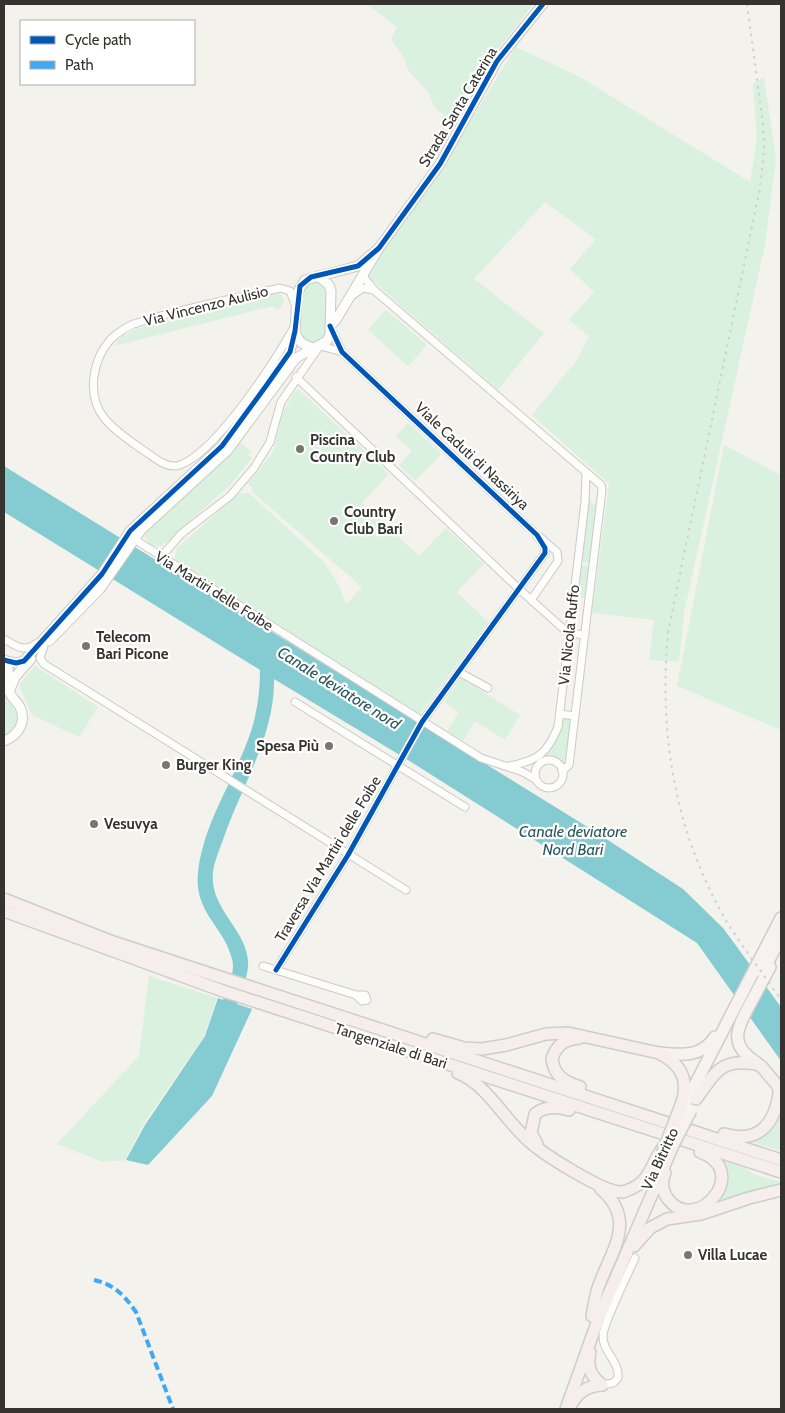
<svg xmlns="http://www.w3.org/2000/svg" width="785" height="1413" font-family="Cabin,sans-serif">
	<rect width="100%" height="100%" fill="#f3f2ed"/>
	<g fill="#d9f1de">
		<path d="M 367,4 L 534,4 L 484,66 L 455,124 L 435,108 L 428,92 L 408,70 L 405,59 L 391,39 L 397,27 Z"/>
		<path d="M 516,47 L 580,77 L 750,182 L 757,139 L 753,84 L 764,77 L 776,159 L 765,245 L 684,613 L 679,662 L 649,660 L 654,620 L 592,613 L 609,484 L 532,415 L 577,360 L 589,336 L 569,320 L 594,292 L 570,269 L 596,239 L 545,202 L 474,279 L 544,333 L 498,390 L 366,275 L 479,107 Z"/>
		<path d="M 317,281 L 327,289 C 327,302 330,320 327,332 C 323,343 309,347 303,336 C 300,330 300,300 302,293 C 303,290 306,286 308,283 Z"/>
		<path d="M 278,293 L 282,296 L 284,302 L 278,310 L 273,306 L 114,346 L 120,338 L 136,329 Z"/>
		<path d="M 386,310 L 427,345 L 408,366 L 368,330 Z"/>
		<path d="M 299,390 L 389,474 L 362,503 L 419,556 L 446,528 L 484,564 L 457,592 L 488,622 L 420,714 L 219,590 L 175,559 L 175,553 L 177,548 L 238,494 L 249,493 L 324,562 L 339,586 L 346,604 L 362,587 L 251,491 L 253,488 L 248,484 L 273,452 L 284,410 L 295,391 Z"/>
		<path d="M 408,423 L 441,454 L 415,481 L 399,465 L 412,451 L 396,436 Z"/>
		<path d="M 239,442 L 251,451 L 248,455 L 252,458 L 230,485 L 162,546 C 154,548 147,543 145,536 L 146,531 Z"/>
		<path d="M 724,445 L 781,475 L 781,730 L 677,686 Z"/>
		<path d="M 589,501 L 595,505 L 597,502 L 590,563 L 581,562 Z"/>
		<path d="M 581,565 L 589,566 L 586,598 L 577,597 Z"/>
		<path d="M 35,666 L 98,707 L 79,737 L 32,715 L 19,685 Z"/>
		<path d="M 4,667 L 5,691 L 18,717 L 14,730 L 4,736 Z"/>
		<path d="M 461,678 L 520,715 L 505,740 L 475,721 L 463,741 L 447,731 L 459,712 L 444,702 Z"/>
		<path d="M 562,719 L 571,720 L 564,766 L 555,758 L 544,756 L 558,736 Z"/>
		<path d="M 149,976 L 217,998 L 204,1036 L 144,1123 L 125,1160 L 103,1162 L 57,1144 L 139,1056 Z"/>
		<path d="M 778,1115 L 781,1115 L 781,1151 L 747,1140 Z"/>
		<path d="M 721,1160 L 745,1168 L 753,1174 L 781,1182 L 781,1187 L 708,1208 L 715,1201 Z"/>
	</g>
	<path fill="#84ccd1" d="M 4,466 L 594,831 L 683,889 L 723,928 L 781,1007 L 781,1061 L 697,943 L 408,760 L 274,679 C 275,735 242,785 224,837 C 220,849 214,861 213,873 C 209,910 251,932 248,967 C 247,979 240,993 237,1004 L 252,1009 L 212,1096 L 148,1165 L 126,1160 L 145,1125 L 205,1036 L 218,998 L 223,1000 C 227,988 236,972 232,959 C 224,926 194,913 198,873 C 203,824 233,782 249,737 C 257,715 260,693 260,670 L 4,512 Z"/>
	<g fill="none" stroke-linecap="round" stroke-linejoin="round">
		<defs>
			<g id="minor">
				<path d="M 362,275 L 374,290 L 601,485 L 602,490 L 569,765 L 562,771"/>
				<path d="M 353,295 L 363,288 L 374,290"/>
				<path d="M 293,329 C 274,363 216,452 180,465 C 167,470 154,457 143,450 C 130,441 116,432 105,419 C 86,396 92,360 111,339 C 117,333 129,325 137,323 C 183,308 233,299 280,288 L 290,291 L 295,304"/>
				<path d="M 321,346 L 342,352"/>
				<path d="M 296,377 L 519,589 L 568,633 L 585,635"/>
				<path d="M 134,539 L 481,758 L 523,772 L 535,779"/>
				<path d="M 161,557 L 181,534 L 230,496 L 254,468 L 270,442 L 281,402 L 319,347"/>
				<path d="M 531,600 L 558,561 L 557,552 L 540,537"/>
				<path d="M 4,639 C 16,646 24,653 37,643"/>
				<path d="M 44,646 L 40,658 L 44,664 L 406,890"/>
				<path d="M 459,672 L 488,688"/>
				<path d="M 295,702 L 465,807"/>
				<path d="M 560,714 L 575,716"/>
				<circle cx="549" cy="774" r="14"/>
				<path d="M 509,766 C 537,761 547,754 558,727 L 585,502 L 586,474"/>
				<path d="M 263,966 L 356,995 L 365,995 L 367,1000 L 362,1001 L 356,995"/>
				<path d="M 276,970 L 348,855 L 422,722 L 545,553 L 545,548 L 537,535 L 342,352 L 330,326"/>
				<path d="M 602,1385 L 613,1383 L 618,1378 C 620,1361 602,1352 603,1335 C 604,1322 628,1274 635,1258"/>
			</g>
			<g id="tertiary">
				<path d="M 330,326 L 336,320 L 379,248 L 440,164 L 497,61 L 543,4"/>
				<path d="M 295,331 C 298,342 303,345 313,348"/>
				<path d="M 49,641 L 100,589 L 141,530 L 227,451 L 296,358 L 327,341 L 330,334 L 331,291 L 329,285 L 318,276"/>
				<path d="M 4,660 C 12,671 6,679 9,690 C 10,697 17,701 20,707 C 27,722 18,736 4,741"/>
				<path d="M 5,661 L 16,663 L 24,661 L 102,574 L 130,531 L 222,446 L 266,386 L 290,352 L 295,331 L 297,293 L 305,280 L 358,266 L 379,248"/>
				<path d="M 9,692 L 15,677 L 31,659"/>
			</g>
			<g id="primary">
				<path d="M 762,973 L 781,937"/>
				<path d="M 659,1053 C 681,1055 701,1058 715,1037"/>
				<path d="M 757,1063 C 729,1045 736,1031 749,1006 C 756,993 763,980 770,967"/>
				<path d="M 684,1106 L 781,918"/>
			</g>
			<g id="trunk">
				<path d="M 4,899 L 113,942 L 781,1160"/>
				<path d="M 4,911 L 223,991 L 781,1172"/>
				<path d="M 580,1038 C 565,1039 556,1045 552,1059 C 554,1076 565,1082 580,1087"/>
				<path d="M 433,1039 L 464,1048 L 482,1049 L 506,1045 L 546,1034 L 568,1033 L 659,1053 C 681,1064 690,1080 681,1105"/>
				<path d="M 458,1073 C 488,1085 505,1121 529,1141 C 543,1154 604,1193 622,1192 C 628,1191 637,1186 642,1182 C 653,1171 655,1155 666,1144"/>
				<path d="M 696,1099 C 711,1080 717,1061 745,1063 C 751,1063 755,1063 761,1066 L 778,1086 L 781,1103"/>
				<path d="M 724,1134 C 758,1144 774,1125 779,1094"/>
				<path d="M 537,1144 L 531,1133 L 535,1114 C 545,1106 556,1106 569,1110"/>
				<path d="M 665,1173 C 661,1182 662,1191 668,1199 C 696,1236 753,1171 700,1152"/>
				<path d="M 634,1246 L 650,1228 L 667,1219 L 701,1214 L 749,1198 L 781,1190"/>
				<path d="M 592,1316 C 594,1306 595,1295 599,1285 C 612,1250 637,1220 601,1189"/>
				<path d="M 590,1352 C 587,1368 590,1375 602,1385"/>
				<path d="M 571,1405 C 578,1392 587,1386 602,1385"/>
				<path d="M 566,1409 L 599,1317 L 674,1143"/>
			</g>
		</defs>
		<use href="#minor" stroke="#cbcac6" stroke-width="9"/>
		<use href="#tertiary" stroke="#cbcac6" stroke-width="11"/>
		<use href="#primary" stroke="#cecdcb" stroke-width="14"/>
		<use href="#trunk" stroke="#cecdcb" stroke-width="14"/>
		<use href="#minor" stroke="#fdfdfc" stroke-width="7"/>
		<use href="#tertiary" stroke="#fdfdfc" stroke-width="9"/>
		<use href="#primary" stroke="#f7f1f0" stroke-width="11"/>
		<use href="#trunk" stroke="#f6eeec" stroke-width="11"/>
		<path stroke="#cfcfce" stroke-width="2" stroke-dasharray="2.5 5" stroke-linecap="butt" d="M 747,4 L 763,124 L 764,150 L 760,188 L 668,632 C 659,734 674,829 725,919 C 742,947 763,973 781,1000"/>
		<defs>
			<path id="primary-bridge" d="M 674,1143 L 691,1110"/>
			<path id="trunk-bridge" d="M 662,1154 L 681,1105"/>
		</defs>
		<use href="#primary-bridge" stroke="#cecdcb" stroke-width="14" stroke-linecap="butt"/>
		<use href="#trunk-bridge" stroke="#cecdcb" stroke-width="14" stroke-linecap="butt"/>
		<use href="#primary-bridge" stroke="#f7f1f0" stroke-width="11"/>
		<use href="#trunk-bridge" stroke="#f6eeec" stroke-width="11"/>
		<path stroke="#3fa9f5" stroke-width="4" stroke-dasharray="8 4" stroke-linecap="butt" d="M 94,1280 C 115,1285 124,1295 136,1312 L 173,1409"/>
		<defs>
			<g id="cycleway">
				<path d="M 4,660 L 16,663 L 24,661 L 102,574 L 130,531 L 222,446 L 266,386 L 290,352 L 295,331 L 300,286 L 311,277 L 358,266 L 379,248 L 440,164 L 497,61 L 543,4"/>
				<path d="M 276,970 L 348,855 L 422,722 L 545,553 L 545,548 L 537,535 L 342,352 L 330,326"/>
			</g>
		</defs>
		<use href="#cycleway" stroke="#fff" stroke-width="8"/>
		<use href="#cycleway" stroke="#0057b8" stroke-width="5"/>
	</g>
	<g fill="#777672" stroke="#fff" stroke-width="2">
		<circle cx="300" cy="449" r="5"/>
		<circle cx="334" cy="521" r="5"/>
		<circle cx="86" cy="646" r="5"/>
		<circle cx="329" cy="746" r="5"/>
		<circle cx="166" cy="765" r="5"/>
		<circle cx="94" cy="824" r="5"/>
		<circle cx="688" cy="1255" r="5"/>
	</g>
	<g text-anchor="middle" dominant-baseline="central" stroke-width="4.5" stroke-linejoin="round" paint-order="stroke">
		<g font-size="15" fill="#34332f" stroke="#fff">
			<text transform="translate(458 107) rotate(-59)">Strada Santa Caterina</text>
			<text transform="translate(206 306) rotate(-14)">Via Vincenzo Aulisio</text>
			<text transform="translate(472 456) rotate(43)">Viale Caduti di Nassiriya</text>
			<text transform="translate(214 591) rotate(32)">Via Martiri delle Foibe</text>
			<text transform="translate(569 635) rotate(-84)">Via Nicola Ruffo</text>
			<text transform="translate(328 859) rotate(-59)">Traversa Via Martiri delle Foibe</text>
			<text transform="translate(391 1046) rotate(18)">Tangenziale di Bari</text>
			<text transform="translate(660 1159) rotate(-65)">Via Bitritto</text>
		</g>
		<g font-size="15" font-weight="bold" fill="#34332f" stroke="#fff" text-anchor="start">
			<text x="310" y="440">Piscina<tspan x="310" dy="17">Country Club</tspan></text>
			<text x="344" y="512">Country<tspan x="344" dy="17">Club Bari</tspan></text>
			<text x="96" y="637">Telecom<tspan x="96" dy="17">Bari Picone</tspan></text>
			<text x="319" y="746" text-anchor="end">Spesa Più</text>
			<text x="176" y="765">Burger King</text>
			<text x="104" y="824">Vesuvya</text>
			<text x="698" y="1255">Villa Lucae</text>
		</g>
		<g font-size="16" font-style="italic" fill="#2b585d" stroke="#fff">
			<text transform="translate(339 688) rotate(32)">Canale deviatore nord</text>
			<text x="573" y="831">Canale deviatore<tspan x="573" dy="18">Nord Bari</tspan></text>
		</g>
	</g>
	<rect width="785" height="1413" fill="none" stroke="#34332f" stroke-width="10"/>
	<rect x="20" y="20" width="175" height="65" fill="#ffffff" stroke="#aeadac"/>
	<rect x="30" y="36" width="25" height="8" fill="#0057b8" stroke="#aeadac"/>
	<text x="65" y="45" font-size="15" fill="#34332f">Cycle path</text>
	<rect x="30" y="61" width="25" height="8" fill="#3fa9f5" stroke="#aeadac"/>
	<text x="65" y="70" font-size="15" fill="#34332f">Path</text>
</svg>
